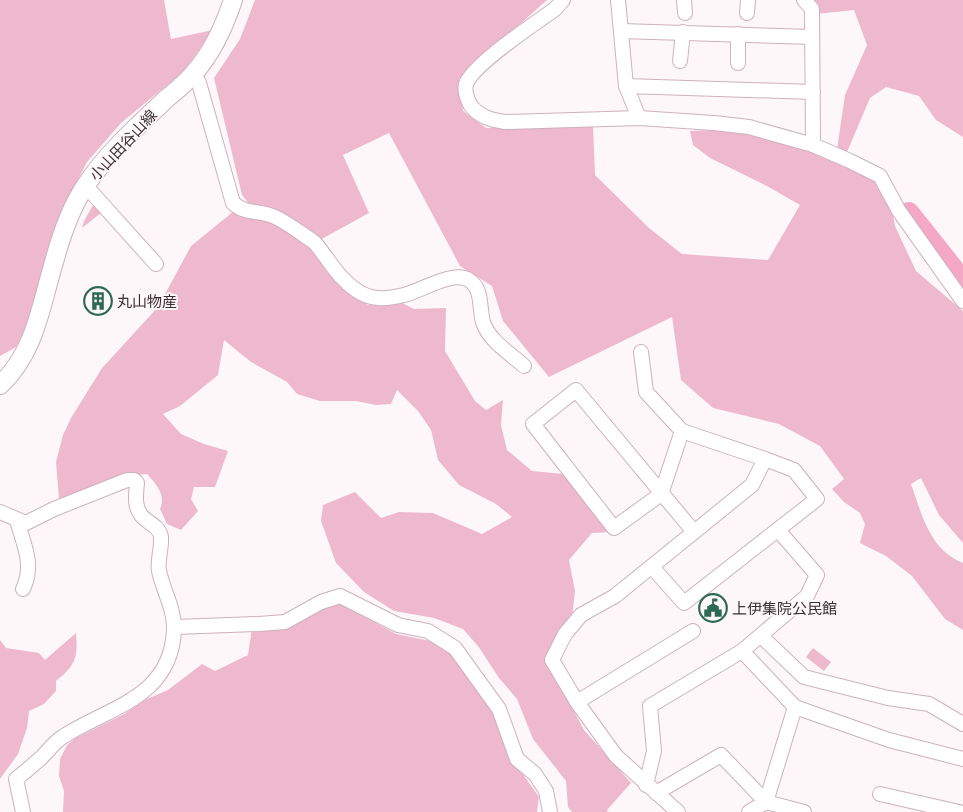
<svg xmlns="http://www.w3.org/2000/svg" width="963" height="812" font-family="'Archivo Narrow','Noto Sans JP',sans-serif">
	<rect width="100%" height="100%" fill="#fef7f9"/>
	<g fill="#eeb9cd">
		<path d="M 0,0 L 164,0 L 171,39 L 213,30 L 184,71 L 121,123 L 87,162 L 69,197 L 30,322 L 16,347 L 0,356 Z"/>
		<path d="M 255,0 L 547,0 L 459,79 L 463,111 L 486,128 L 593,126 L 595,175 L 649,228 L 682,254 L 768,260 L 800,205 L 767,186 L 710,158 L 693,145 L 690,131 L 714,130 L 750,134 L 796,146 L 827,156 L 877,181 L 890,198 L 895,226 L 916,271 L 963,311 L 963,543 L 939,515 L 921,478 L 911,484 C 922,515 930,550 963,563 L 963,630 L 945,619 L 912,576 L 886,556 L 860,543 L 865,524 L 860,513 L 844,502 L 832,489 L 844,479 L 820,446 L 779,424 L 713,408 L 681,380 L 672,317 L 549,377 L 503,321 L 492,286 L 460,266 L 389,133 L 343,155 L 369,213 L 318,241 L 250,205 L 242,195 L 214,78 L 240,39 Z"/>
		<path d="M 813,0 L 963,0 L 963,137 L 936,120 L 919,96 L 886,87 L 870,98 L 847,152 L 837,149 L 845,95 L 867,45 L 854,10 L 816,14 Z"/>
		<path d="M 93,205 L 101,213 L 82,228 L 84,221 Z"/>
		<path d="M 234,211 L 272,223 L 310,247 L 327,272 L 368,305 L 392,298 L 414,309 L 446,308 L 445,351 L 475,401 L 486,410 L 503,400 L 501,425 L 507,450 L 532,471 L 564,474 L 612,532 L 592,533 L 569,560 L 575,591 L 572,618 L 545,657 L 584,730 L 631,783 L 607,810 L 608,812 L 572,812 L 568,807 L 566,781 L 533,739 L 517,699 L 499,678 L 478,646 L 463,629 L 434,618 L 394,611 L 364,592 L 336,563 L 321,521 L 323,505 L 355,492 L 381,518 L 399,512 L 433,513 L 482,534 L 512,517 L 496,504 L 459,485 L 438,460 L 431,430 L 418,411 L 397,390 L 391,404 L 376,405 L 356,401 L 320,401 L 297,394 L 287,382 L 251,362 L 224,340 L 218,375 L 180,406 L 163,414 L 181,434 L 204,444 L 228,451 L 215,487 L 194,487 L 191,499 L 198,511 L 181,530 L 167,524 L 160,509 C 166,495 157,485 147,474 L 135,475 L 59,499 L 56,462 L 63,435 L 71,418 L 102,368 L 158,307 L 191,246 Z"/>
		<path d="M 341,602 L 363,616 L 396,634 L 441,643 L 480,686 L 503,731 L 510,756 L 539,797 L 537,812 L 63,812 L 64,791 L 59,776 L 60,759 L 67,745 L 76,738 L 124,714 L 147,699 L 168,690 L 202,664 L 215,671 L 248,655 L 252,628 L 304,616 Z"/>
		<path d="M 76,633 C 78,657 76,665 56,681 L 56,691 L 44,704 L 29,711 L 27,728 L 18,754 L 0,779 L 0,640 L 6,648 L 39,653 L 45,660 Z"/>
		<path d="M 813,648 L 831,662 L 824,671 L 806,657 Z"/>
	</g>
	<g fill="none" stroke-linecap="round" stroke-linejoin="round">
		<path stroke="#f5a7c6" stroke-width="20" d="M 909,212 L 963,280"/>
		<defs>
			<g id="minor">
				<path d="M 563,0 L 555,9 C 536,23 473,64 466,84 C 464,92 467,99 471,106 C 480,117 491,120 505,122 L 639,118 L 714,123 L 749,127 L 813,145 L 850,161 L 880,176 L 899,211 L 963,301"/>
				<path d="M 618,0 L 626,86 L 639,118"/>
				<path d="M 684,0 L 685,13"/>
				<path d="M 804,0 L 812,9 L 813,145"/>
				<path d="M 747,13 L 748,0"/>
				<path d="M 621,31 L 812,37"/>
				<path d="M 738,34 L 738,63"/>
				<path d="M 680,61 L 683,32"/>
				<path d="M 194,74 L 199,83 L 233,203 C 246,215 261,210 275,217 C 288,223 302,234 314,242 C 319,247 323,254 328,260 C 339,276 357,297 378,298 C 386,299 396,297 404,295 C 421,291 453,270 469,280 C 483,289 479,308 483,322 C 489,341 510,353 524,366"/>
				<path d="M 626,86 L 813,92"/>
				<path d="M 85,185 L 156,264"/>
				<path d="M 641,352 L 646,392 L 682,431 L 765,459 L 794,470 L 817,499 L 684,603 L 652,567"/>
				<path d="M 682,431 L 661,494 L 614,528 L 533,424 L 576,390 L 694,532"/>
				<path d="M 0,512 L 26,523 L 54,509 L 127,480 L 134,480 L 137,483 C 136,494 134,506 141,515 C 148,524 159,525 161,537 C 162,549 157,560 159,571 C 163,590 175,610 174,630 C 171,698 109,707 64,736 C 55,741 49,750 42,757 C 33,765 25,772 16,779 L 23,812"/>
				<path d="M 17,520 C 23,544 35,564 23,589"/>
				<path d="M 175,627 L 259,624 L 285,622 L 321,602 L 340,596 L 398,625 L 428,631 L 455,648 L 499,709 L 517,759 L 535,774 L 546,791 L 550,812"/>
				<path d="M 761,636 L 804,677 L 888,698 L 929,704 L 963,724"/>
				<path d="M 742,651 L 795,707 L 889,740 L 963,759"/>
				<path d="M 577,702 L 693,631"/>
				<path d="M 646,785 L 654,751 L 650,706 L 742,651 L 807,596 L 817,575 L 778,530"/>
				<path d="M 656,793 L 721,755 L 766,802 L 804,812"/>
				<path d="M 880,794 L 959,812"/>
				<path d="M 678,812 L 616,756 L 577,702 L 552,660 L 565,634 L 581,615 L 615,596 L 752,485 L 765,459"/>
				<path d="M 749,812 L 766,802 L 795,707"/>
			</g>
			<path id="major" d="M 0,385 C 35,353 41,305 54,262 C 61,236 71,207 86,185 C 108,152 138,126 166,99 C 176,91 186,83 194,73 C 213,52 224,27 233,0"/>
		</defs>
		<use href="#minor" stroke="#ceb1bc" stroke-width="16"/>
		<use href="#major" stroke="#ceb1bc" stroke-width="20"/>
		<use href="#minor" stroke="#fff" stroke-width="14"/>
		<use href="#major" stroke="#fff" stroke-width="18"/>
	</g>
	<defs>
		<symbol id="building-ring" viewBox="-11 -11 22 22"><circle r="9.5" fill="#fef7f9" stroke="#2d6a56" stroke-width="1.5"/><path d="M-4-6H4V6H1V3H-1V6H-4ZM-2.5-4.3h1.7v1.8h-1.7ZM.8-4.3h1.7v1.8H.8ZM-2.5-1h1.7V.8h-1.7ZM.8-1h1.7V.8H.8Z" fill="#2d6a56"/></symbol>
		<symbol id="civic-ring" viewBox="-11 -11 22 22"><circle r="9.5" fill="#fef7f9" stroke="#2d6a56" stroke-width="1.5"/><path d="M-.6-6.5H3V-4.5H.6V-3L4-1V1h2V6H-6V1h2V-1L-.6-3ZM-1.2 2.5V6h2.4V2.5Z" fill="#2d6a56"/></symbol>
	</defs>
	<g fill-rule="evenodd">
		<use href="#building-ring" x="82" y="285" width="32" height="32"/>
		<use href="#civic-ring" x="697" y="592" width="32" height="32"/>
	</g>
	<g text-anchor="middle" dominant-baseline="central" stroke-width="4" stroke-linejoin="round" paint-order="stroke">
		<g font-size="15" fill="#3a2f33" stroke="#fef7f9">
			<text transform="translate(123 145) rotate(-47)">小山田谷山線</text>
		</g>
		<g font-size="15" fill="#3a2f33" stroke="#fef7f9" text-anchor="start">
			<text x="117" y="301">丸山物産</text>
			<text x="732" y="608">上伊集院公民館</text>
		</g>
	</g>
</svg>
